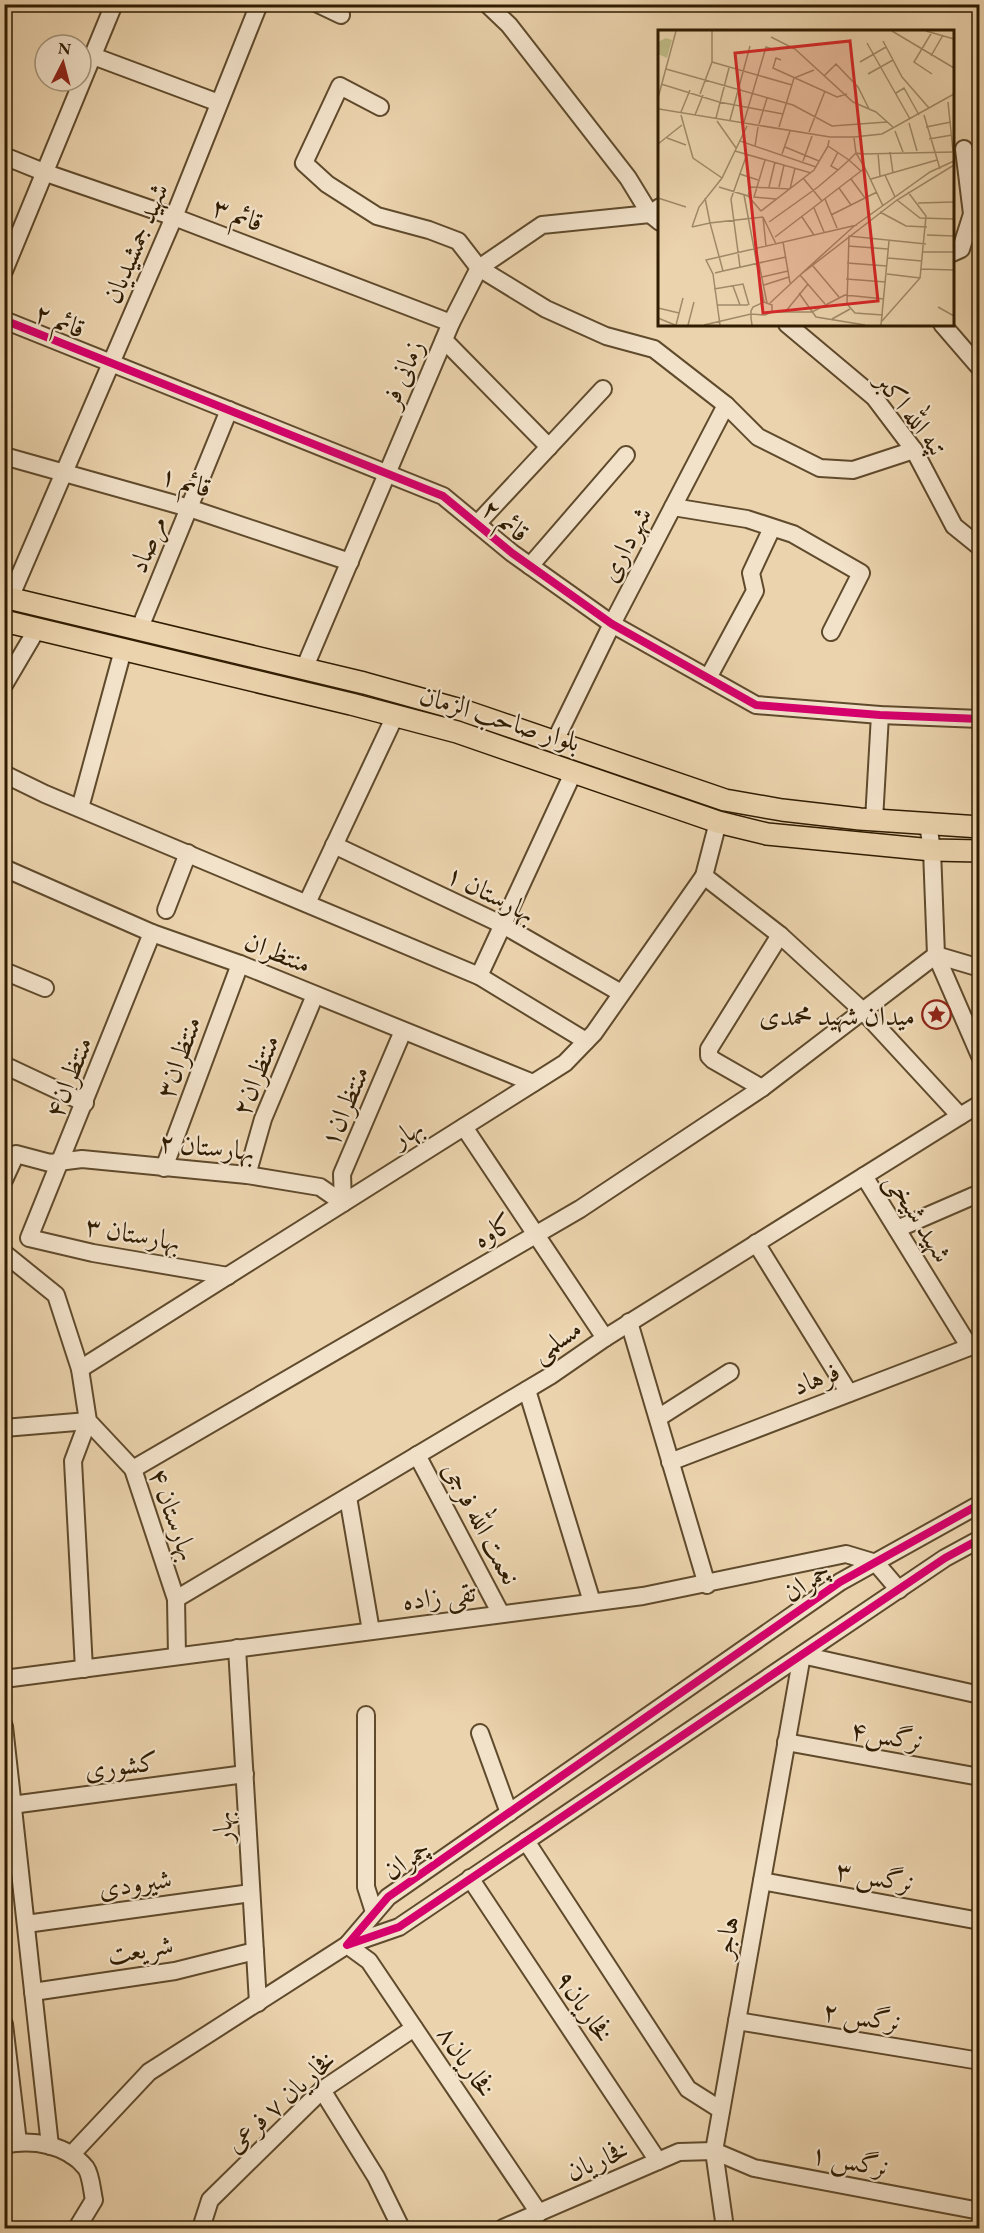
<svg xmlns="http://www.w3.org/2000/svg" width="984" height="2233" font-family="'EB Garamond',Amiri,serif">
	<rect width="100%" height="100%" fill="#ebd3ad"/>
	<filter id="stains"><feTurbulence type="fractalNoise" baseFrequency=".00333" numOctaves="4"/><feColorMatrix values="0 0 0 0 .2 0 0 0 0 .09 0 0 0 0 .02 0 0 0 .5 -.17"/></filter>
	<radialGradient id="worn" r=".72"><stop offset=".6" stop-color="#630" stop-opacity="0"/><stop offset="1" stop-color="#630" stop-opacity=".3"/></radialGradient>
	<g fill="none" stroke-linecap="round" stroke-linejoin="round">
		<defs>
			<g id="minor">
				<path d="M 318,4 L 341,15"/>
				<path d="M 487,4 L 509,25 L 628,178 L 650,214 L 660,222"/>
				<path d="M 93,56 L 219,103"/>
				<path d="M 380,107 L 340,86 L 304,163 L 327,184 L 377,216 L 429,230 L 458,241 L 479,268 L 546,309 L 606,336 L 654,349 L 726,405 L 758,437 L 820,468 L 853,470 L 914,450"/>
				<path d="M 4,156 L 46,173 L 174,217 L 451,323"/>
				<path d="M 952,253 L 961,249 L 972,214 L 964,149"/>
				<path d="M 4,271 L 114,4"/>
				<path d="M 4,320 L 443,496 L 512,553 L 612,624 L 756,705 L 880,715 L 980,719"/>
				<path d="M 787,324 L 874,397 L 914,450 L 954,526 L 980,547"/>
				<path d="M 942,324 L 980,368"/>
				<path d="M 444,340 L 549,447"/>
				<path d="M 4,456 L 189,508 L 350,562"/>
				<path d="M 673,507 L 747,519 L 793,534 L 861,573 L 831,632"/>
				<path d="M 477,524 L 603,389"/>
				<path d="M 530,566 L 626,455"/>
				<path d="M 10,598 L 174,217 L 259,4"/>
				<path d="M 139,630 L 229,410"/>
				<path d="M 304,669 L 451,323 L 479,268 L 542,225 L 650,214 L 660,207"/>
				<path d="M 708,678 L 755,591 L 751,573 L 772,528"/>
				<path d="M 4,685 L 37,629"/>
				<path d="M 555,741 L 612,624 L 726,405"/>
				<path d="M 4,774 L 45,794 L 479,976 L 586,1041"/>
				<path d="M 80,808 L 123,650"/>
				<path d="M 874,820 L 880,715"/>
				<path d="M 718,822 L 704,876 L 780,935 L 864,1012 L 960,1116 L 980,1104"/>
				<path d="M 928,824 L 932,850 L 936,955 L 980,968"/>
				<path d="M 334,845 L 503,925 L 621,993"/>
				<path d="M 4,868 L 152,933 L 240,964 L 533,1083"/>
				<path d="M 307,903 L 395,716"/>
				<path d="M 166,910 L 188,853"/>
				<path d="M 152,933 L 29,1238 L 93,1253 L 228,1276"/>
				<path d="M 4,971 L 45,988"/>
				<path d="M 479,976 L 574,771"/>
				<path d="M 4,1065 L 85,1103"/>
				<path d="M 762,1088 L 713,1060 L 709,1056 L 709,1049 L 780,935"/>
				<path d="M 464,1127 L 605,1338"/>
				<path d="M 164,1168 L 240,964"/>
				<path d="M 247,1175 L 263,1119 L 315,995"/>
				<path d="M 864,1176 L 969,1346"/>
				<path d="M 4,1180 L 16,1154 L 50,1163 L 82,1159 L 247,1175 L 320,1187 L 343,1203"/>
				<path d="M 343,1203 L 342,1174 L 403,1031"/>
				<path d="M 897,1229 L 980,1193"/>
				<path d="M 756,1243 L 849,1393"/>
				<path d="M 4,1253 L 56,1295 L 80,1369 L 88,1421 L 133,1469 L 176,1599 L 177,1656"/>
				<path d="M 629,1322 L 707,1585"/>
				<path d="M 80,1369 L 565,1063 L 594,1033 L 704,876"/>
				<path d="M 527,1390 L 592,1602"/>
				<path d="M 658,1418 L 730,1372"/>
				<path d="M 4,1428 L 88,1421"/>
				<path d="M 417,1455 L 501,1614"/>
				<path d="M 670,1462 L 980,1343"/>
				<path d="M 133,1469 L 580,1209 L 762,1088 L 936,955 L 980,1056"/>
				<path d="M 348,1497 L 371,1631"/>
				<path d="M 980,1504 L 840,1582 L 388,1897 L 347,1945 L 399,1927 L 945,1558 L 980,1539"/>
				<path d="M 176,1599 L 550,1376 L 605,1338 L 960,1116"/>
				<path d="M 237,1648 L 258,2003"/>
				<path d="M 84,1669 L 73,1461 L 88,1421"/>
				<path d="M 4,1679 L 643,1596 L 846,1554 L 876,1563 L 899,1590"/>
				<path d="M 366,1715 L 366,1887 L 374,1912"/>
				<path d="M 4,1726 L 50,2146"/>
				<path d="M 480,1733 L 509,1813"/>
				<path d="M 786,1742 L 980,1777"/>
				<path d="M 4,1806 L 245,1774"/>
				<path d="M 526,1841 L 688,2089 L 721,2110"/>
				<path d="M 470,1878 L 658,2161"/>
				<path d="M 762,1881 L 980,1921"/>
				<path d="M 26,1924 L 251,1893"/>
				<path d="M 33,1992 L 175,1971 L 255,1951"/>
				<path d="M 737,2021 L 980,2061"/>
				<path d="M 4,2024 L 18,2142"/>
				<path d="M 322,2090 L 376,2177 L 401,2228"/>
				<path d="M 4,2145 C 32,2139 67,2144 86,2168 C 91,2175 92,2191 94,2200 L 77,2228"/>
				<path d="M 71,2155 L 149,2072 L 347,1945 L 369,1961 L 539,2213"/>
				<path d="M 201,2228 L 210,2200 L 322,2090 L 414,2028"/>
				<path d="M 503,2228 L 679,2152 L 714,2151 L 754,2168 L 980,2211"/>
				<path d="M 725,2228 L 714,2151 L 802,1655 L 980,1695"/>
			</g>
			<g id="major">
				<path d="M 4,597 L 364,683 L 465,711 L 725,800 L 782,810 L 860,819 L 980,827"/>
				<path d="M 4,621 L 351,704 L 457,732 L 718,822 L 767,834 L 932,850 L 980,851"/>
			</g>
		</defs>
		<use href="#minor" stroke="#5f4a2c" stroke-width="20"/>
		<use href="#major" stroke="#301c01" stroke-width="24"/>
		<use href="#minor" stroke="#f2e2ca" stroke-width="16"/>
		<use href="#major" stroke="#ebd3ad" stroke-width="21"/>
		<defs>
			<g id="cycleway">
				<path d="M 4,320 L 443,496 L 512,553 L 612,624 L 756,705 L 880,715 L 980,719"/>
				<path d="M 980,1504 L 840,1582 L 388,1897 L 347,1945 L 399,1927 L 945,1558 L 980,1539"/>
			</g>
		</defs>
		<use href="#cycleway" stroke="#f2e2ca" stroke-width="11"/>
		<use href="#cycleway" stroke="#d6006c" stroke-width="8"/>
	</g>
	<defs>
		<symbol id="sight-ring" viewBox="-11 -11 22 22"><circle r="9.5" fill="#f2e2ca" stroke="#8f2418" stroke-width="1.5"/><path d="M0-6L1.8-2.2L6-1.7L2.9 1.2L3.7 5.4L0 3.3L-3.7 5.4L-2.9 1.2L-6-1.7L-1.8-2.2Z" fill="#8f2418"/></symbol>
	</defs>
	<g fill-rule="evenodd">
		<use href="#sight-ring" x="920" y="998" width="33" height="33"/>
	</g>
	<g text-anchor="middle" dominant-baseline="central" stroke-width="4.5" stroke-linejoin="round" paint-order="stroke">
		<g font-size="27" fill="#301c01" stroke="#f2e2ca">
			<text transform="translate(238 214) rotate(21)">قائم ۳</text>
			<text transform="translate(135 243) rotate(-67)">شهید جمشیدیان</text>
			<text transform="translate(60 320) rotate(22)">قائم ۲</text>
			<text transform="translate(402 373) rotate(-67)">زمانی فر</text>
			<text transform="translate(912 414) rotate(52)">تپه الله اکبر</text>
			<text transform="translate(186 481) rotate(17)">قائم ۱</text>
			<text transform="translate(506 520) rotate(39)">قائم ۲</text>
			<text transform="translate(147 544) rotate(-68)">مرصاد</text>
			<text transform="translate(625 544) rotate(-62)">شهرداری</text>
			<text transform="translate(500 718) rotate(17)">بلوار صاحب الزمان</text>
			<text transform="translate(491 893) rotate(27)">بهارستان ۱</text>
			<text transform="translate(278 952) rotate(22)">منتظران</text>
			<text transform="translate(178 1057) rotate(-70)">منتظران۳</text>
			<text transform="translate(255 1075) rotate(-68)">منتظران۲</text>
			<text transform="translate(68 1077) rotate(-68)">منتظران۴</text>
			<text transform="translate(344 1106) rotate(-67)">منتظران۱</text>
			<text transform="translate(407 1132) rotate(-32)">بهار</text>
			<text transform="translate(207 1146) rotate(6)">بهارستان ۲</text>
			<text transform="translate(919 1217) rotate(58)">شهید شیخی</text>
			<text transform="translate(493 1230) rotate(-30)">کاوه</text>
			<text transform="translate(133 1233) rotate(10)">بهارستان ۳</text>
			<text transform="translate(556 1340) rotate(-34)">مسلمی</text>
			<text transform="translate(816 1378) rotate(-21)">فرهاد</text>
			<text transform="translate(174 1514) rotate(70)">بهارستان ۴</text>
			<text transform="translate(482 1523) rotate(62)">نعمت الله فرجی</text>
			<text transform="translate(806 1581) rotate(-34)">چمران</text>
			<text transform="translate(439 1596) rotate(-7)">تقی زاده</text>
			<text transform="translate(887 1735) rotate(10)">نرگس۴</text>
			<text transform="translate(121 1765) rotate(-7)">کشوری</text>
			<text transform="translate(222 1827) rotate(-93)">بهار</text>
			<text transform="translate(406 1859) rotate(-35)">چمران</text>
			<text transform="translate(875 1876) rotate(10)">نرگس ۳</text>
			<text transform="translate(135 1883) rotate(-8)">شیرودی</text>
			<text transform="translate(726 1937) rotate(-80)">هاجر</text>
			<text transform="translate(140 1949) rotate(-10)">شریعت</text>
			<text transform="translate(585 2006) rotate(56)">فخاریان۹</text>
			<text transform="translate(862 2016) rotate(9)">نرگس ۲</text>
			<text transform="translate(467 2061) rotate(56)">فخاریان۸</text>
			<text transform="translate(280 2101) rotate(-42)">فخاریان ۷ فرعی</text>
			<text transform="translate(597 2160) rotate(-23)">فخاریان</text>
			<text transform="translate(850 2160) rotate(11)">نرگس ۱</text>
		</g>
		<g font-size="27" fill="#301c01" stroke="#f2e2ca" text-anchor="end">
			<text x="915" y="1015">میدان شهید محمدی</text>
		</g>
	</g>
	<g transform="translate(658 30)">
		<rect width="296" height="296" fill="#ebd3ad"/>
		<path d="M 8,8 L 14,10 L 9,28 L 0,24 L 0,12 Z" fill="#beba85"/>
		<path fill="none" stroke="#a08a68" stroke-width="1.5" d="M 234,1 L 296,38M 268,1 L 296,9M 274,2 L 256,32 L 274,44M 113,7 L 137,19 L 195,72 L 218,82 L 236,98M 225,11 L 244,47 L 271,78M 209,13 L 252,89M 273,26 L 285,5M 123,30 L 118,28 L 115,38 L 179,67 L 189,64M 54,32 L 134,55M 202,32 L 228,17M 8,39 L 135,75 L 174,96 L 229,92M 210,44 L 235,30M 166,46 L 178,34 L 200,57 L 211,79M 3,54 L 61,72 L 125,84M 238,63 L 246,58 L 261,85M 42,64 L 54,32 L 54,1M 0,68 L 18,1M 290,72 L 295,121M 1,79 L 172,107 L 196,107 L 224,104 L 296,64M 23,82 L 32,60M 23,85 L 35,128 L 64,148M 37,85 L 45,65M 266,85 L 282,139M 58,88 L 71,38M 72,90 L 92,16M 59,91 L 78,118M 86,92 L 108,17 L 117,20M 251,93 L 259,121M 101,94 L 109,68M 121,97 L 136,48 L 156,40M 268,97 L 293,92M 237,101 L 245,122M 151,102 L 167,61M 9,108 L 28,115M 196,108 L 198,123 L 205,124 L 295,122M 271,109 L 294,105M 82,111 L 158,137M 0,114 L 24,95M 97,116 L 100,97M 127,117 L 161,131M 77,121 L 153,143M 232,122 L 235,143M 220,123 L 222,146M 124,124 L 132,101M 107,130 L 96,167 L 118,169M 145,131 L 154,106M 296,131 L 272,142 L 195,197 L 142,245 L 239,170 L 296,135M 207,138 L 225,176M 180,140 L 173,136 L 180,122M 82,144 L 100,150M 227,145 L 237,167M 145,148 L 164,171M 193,149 L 207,168M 213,149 L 279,130M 61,157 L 90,166 L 103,181M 111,157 L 117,132M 121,157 L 126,135M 181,158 L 193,175M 132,159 L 137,138M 86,165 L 106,272M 90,166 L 93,157 L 132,159M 0,168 L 28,177M 167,169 L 179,198M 239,170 L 262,188 L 296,189M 260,173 L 296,172M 156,178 L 166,202M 103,181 L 156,140 L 170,116M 222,182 L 248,196 L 269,197M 173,185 L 219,162M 105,187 L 118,214M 105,187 L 108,216M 144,187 L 156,205M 111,192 L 160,157 L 180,140 L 191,130 L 198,123 L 207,138 L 203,141 L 191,130 L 170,116 L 171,110M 34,197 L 41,177 L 64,148 L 89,96M 34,197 L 52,193 L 47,168M 269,205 L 296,206M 117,207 L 203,141M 125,212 L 132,253M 190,216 L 230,219M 98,219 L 109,273M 265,222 L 296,222M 230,228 L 264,231M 189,233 L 229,236M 155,236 L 181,267M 82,237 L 73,169 L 89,124M 263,239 L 296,240M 65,241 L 128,227M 57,243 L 65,241 L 52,193 L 105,187M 229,244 L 262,248M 104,247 L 130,241M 188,249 L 228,252M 106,255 L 131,247M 75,256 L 82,275M 56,259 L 85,254 L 91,275M 141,263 L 158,287 L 207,295M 187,265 L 226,269M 112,273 L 142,245 L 167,274M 59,275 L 90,275M 280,277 L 296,286M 0,278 L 21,283M 128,281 L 150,254M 114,282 L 154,282 L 187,265M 225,285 L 197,283 L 189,274 L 191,206 L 268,214M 0,288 L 17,295M 174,289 L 192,279M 224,291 L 262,248 L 268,186 L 250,162M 18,295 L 25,268M 30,295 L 36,272M 46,295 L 93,284 L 107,285 L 114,282 L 114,275 L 106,272 L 95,277 L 93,281 L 93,288 L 94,295M 62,295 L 55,244 L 48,230 L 199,195M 223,295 L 231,211"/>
		<path fill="#d62828" fill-opacity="0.15" stroke="#d62828" stroke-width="3" d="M 192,11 L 220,271 L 105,283 L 77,23 Z"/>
		<rect width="296" height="296" fill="none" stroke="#301c01" stroke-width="3"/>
	</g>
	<rect width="984" height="2233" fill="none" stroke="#ebd3ad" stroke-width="24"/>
	<rect x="6" y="6" width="972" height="2221" fill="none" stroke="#301c01" stroke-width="3"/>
	<rect x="12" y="12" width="960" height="2209" fill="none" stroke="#301c01" stroke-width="1.5"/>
	<g transform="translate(63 63) rotate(6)"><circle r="28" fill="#f2e2ca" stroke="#a4937a" stroke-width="1.5"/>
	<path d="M0-4.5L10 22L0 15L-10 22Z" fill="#8f2418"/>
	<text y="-9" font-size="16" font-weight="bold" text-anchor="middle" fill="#301c01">N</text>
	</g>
	<rect width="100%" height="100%" filter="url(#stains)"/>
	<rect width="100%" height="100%" fill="url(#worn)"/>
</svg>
